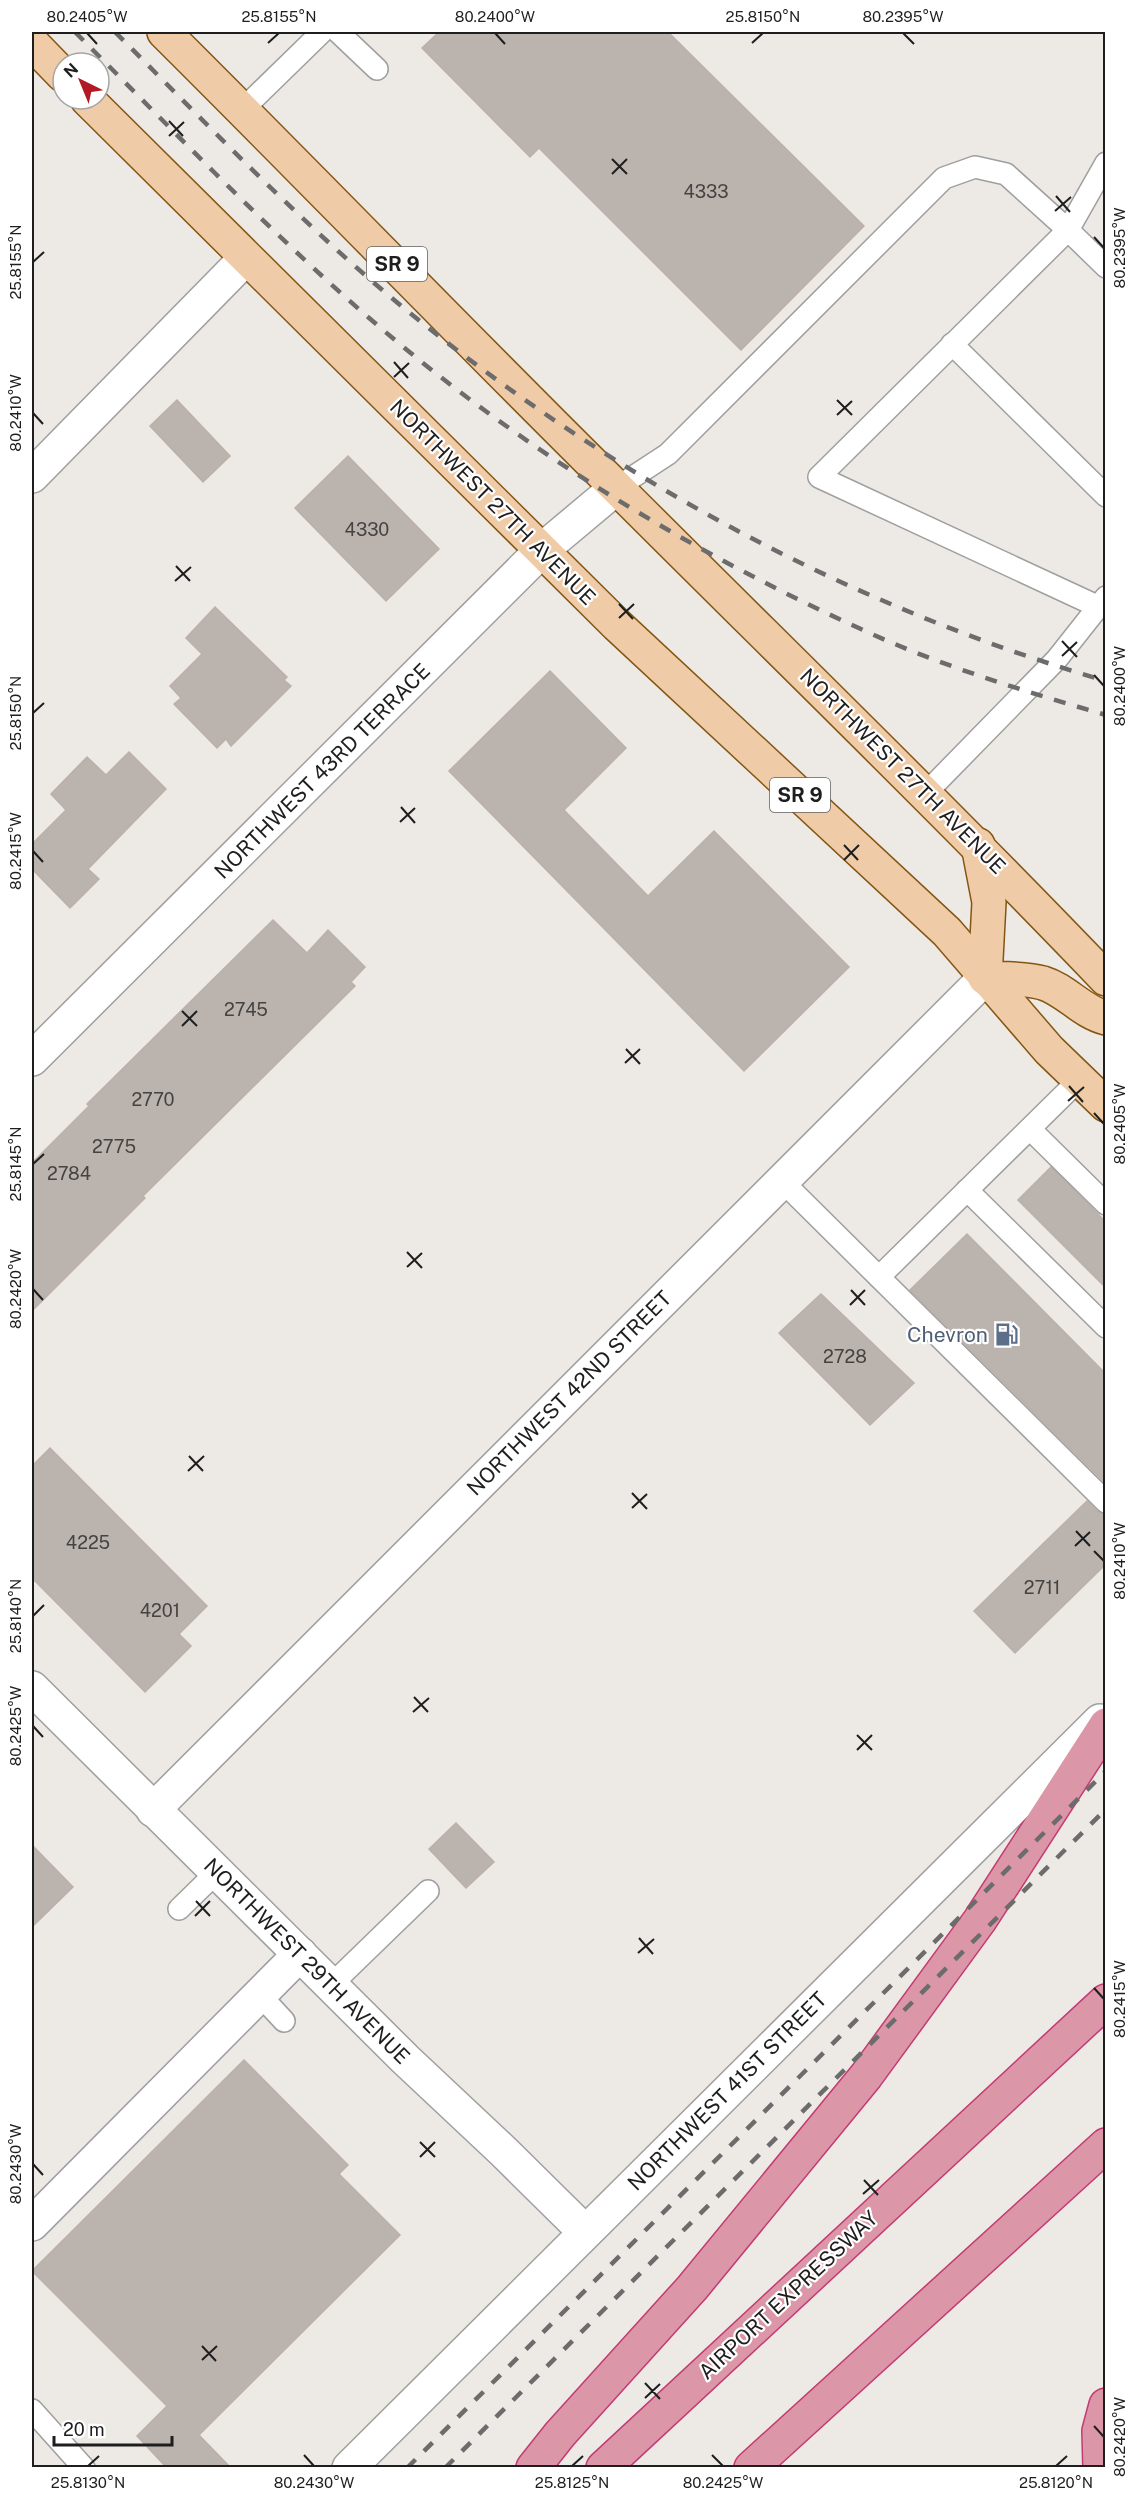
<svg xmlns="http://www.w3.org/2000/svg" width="1137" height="2499" font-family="'Public Sans',sans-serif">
	<rect width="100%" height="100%" fill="#edeae5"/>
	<g fill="#bab3ae" stroke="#bdb0a9" stroke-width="1.5">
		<path d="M 439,32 L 668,32 L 864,226 L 741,350 L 539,148 L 530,157 L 422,48 Z"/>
		<path d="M 177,400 L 230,456 L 203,482 L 150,426 Z"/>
		<path d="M 348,456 L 439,549 L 386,601 L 295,508 Z"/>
		<path d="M 215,607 L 287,677 L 284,680 L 291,686 L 231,746 L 226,739 L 217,748 L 174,704 L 181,698 L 170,686 L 202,654 L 186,638 Z"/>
		<path d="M 550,671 L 626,748 L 564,810 L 648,896 L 714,831 L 849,967 L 744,1071 L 449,771 Z"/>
		<path d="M 129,752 L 166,789 L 88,869 L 99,879 L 70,908 L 32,869 L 32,844 L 66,810 L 51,794 L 87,757 L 106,775 Z"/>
		<path d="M 273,920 L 307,953 L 328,930 L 365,967 L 351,982 L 355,986 L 143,1196 L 145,1198 L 32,1311 L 32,1163 L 89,1106 L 87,1104 Z"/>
		<path d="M 1051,1167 L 1106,1222 L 1106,1288 L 1018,1200 Z"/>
		<path d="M 967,1234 L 1106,1374 L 1106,1484 L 910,1290 Z"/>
		<path d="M 821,1294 L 914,1383 L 870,1425 L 779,1333 Z"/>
		<path d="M 50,1448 L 207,1606 L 179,1634 L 191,1646 L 145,1692 L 32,1578 L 32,1466 Z"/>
		<path d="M 1087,1501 L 1097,1511 L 1106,1514 L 1106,1564 L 1015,1653 L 974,1611 Z"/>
		<path d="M 456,1823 L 494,1862 L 466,1888 L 429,1849 Z"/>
		<path d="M 32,1845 L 73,1887 L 32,1927 Z"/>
		<path d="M 244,2060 L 348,2165 L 339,2174 L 400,2235 L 199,2435 L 231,2468 L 167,2468 L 137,2436 L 167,2406 L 32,2271 Z"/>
	</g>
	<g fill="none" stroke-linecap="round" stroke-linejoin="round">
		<defs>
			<g id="lane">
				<path d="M 338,32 L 377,69"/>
				<path d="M 242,110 L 322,32"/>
				<path d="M 952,344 L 1106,496"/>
				<path d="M 616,488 L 668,454 L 944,178 L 975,167 L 1006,174 L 1068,230 L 1106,267"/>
				<path d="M 1099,607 L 819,477 L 1068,230 L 1106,163"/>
				<path d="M 926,793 L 1057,659 L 1106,597"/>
				<path d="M 1030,1129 L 1106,1204"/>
				<path d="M 781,1180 L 1106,1502"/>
				<path d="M 967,1190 L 1106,1327"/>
				<path d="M 879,1277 L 1079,1080"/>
				<path d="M 179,1909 L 218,1871"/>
				<path d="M 331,1985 L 428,1891"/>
				<path d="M 260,1995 L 284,2021"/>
				<path d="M 32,2410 L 84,2468"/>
			</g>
			<g id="street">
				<path d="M 32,476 L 246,258"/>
				<path d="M 32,1059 L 542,550 L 616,488"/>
				<path d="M 32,1688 L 405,2059 L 504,2152 L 585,2232"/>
				<path d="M 153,1810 L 985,978"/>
				<path d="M 32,2224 L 300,1954"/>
				<path d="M 349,2468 L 1100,1721"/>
			</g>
			<g id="primary">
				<path d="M 164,32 C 316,183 465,338 618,489 C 781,652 946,812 1106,979"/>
				<path d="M 32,43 L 63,75"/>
				<path d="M 87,99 L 617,625 L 947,932 L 1049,1050 L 1106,1105"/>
				<path d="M 978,845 L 989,902 L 985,978 C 1003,979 1025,978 1043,983 C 1066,990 1082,1012 1106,1018"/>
			</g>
			<g id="highway">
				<path d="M 533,2468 L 560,2434 L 692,2288 L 866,2076 L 980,1920 L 1106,1725"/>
				<path d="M 603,2468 L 1106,2001"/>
				<path d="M 751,2468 L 1106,2145"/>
				<path d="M 1100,2468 L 1099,2431 L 1106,2405"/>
			</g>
		</defs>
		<use href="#lane" stroke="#9f9f9f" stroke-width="24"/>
		<use href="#street" stroke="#9f9f9f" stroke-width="36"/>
		<use href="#primary" stroke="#855612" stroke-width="36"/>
		<use href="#highway" stroke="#c43a74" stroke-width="36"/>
		<use href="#lane" stroke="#fff" stroke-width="21"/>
		<use href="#street" stroke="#fff" stroke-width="33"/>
		<use href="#primary" stroke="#f0cba7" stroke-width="33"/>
		<use href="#highway" stroke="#db96a8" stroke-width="33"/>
		<g stroke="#6c6c6c" stroke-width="4.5" stroke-dasharray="12 12" stroke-linecap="butt">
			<path d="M 75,32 C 183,140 289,253 407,350 C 548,466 707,560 874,635 C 948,668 1027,692 1106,715"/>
			<path d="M 115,32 C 215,132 314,237 426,326 C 629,487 856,608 1106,681"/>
			<path d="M 407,2468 L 1106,1771"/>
			<path d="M 445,2468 L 1106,1809"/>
		</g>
	</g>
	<path fill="none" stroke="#1e1e1e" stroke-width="2" d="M 87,33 L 97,44M 495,33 L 505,44M 903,33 L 914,44M 268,43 L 279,33M 752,43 L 763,33M 169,121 L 183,136M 169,136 L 184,122M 612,159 L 627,174M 612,174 L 627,159M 1056,196 L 1070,212M 1055,211 L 1071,197M 1094,237 L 1104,248M 33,262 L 44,252M 394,362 L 408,378M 394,377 L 409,363M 837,400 L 852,415M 33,413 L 43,424M 837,415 L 852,401M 176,566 L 190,581M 175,581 L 191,567M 619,604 L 633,619M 619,618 L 634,604M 1062,641 L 1077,657M 1062,656 L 1077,642M 1094,675 L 1104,686M 33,713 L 44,703M 401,807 L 415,823M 400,822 L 415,808M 844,845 L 858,860M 33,851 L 43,862M 844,860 L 859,845M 182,1011 L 197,1026M 182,1026 L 197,1011M 626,1049 L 640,1064M 625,1063 L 640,1049M 1069,1086 L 1083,1102M 1068,1101 L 1084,1087M 1094,1113 L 1104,1124M 33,1164 L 44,1154M 407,1252 L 422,1268M 407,1267 L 422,1253M 33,1289 L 43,1300M 851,1290 L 865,1305M 850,1305 L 865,1290M 189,1456 L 203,1471M 188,1471 L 204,1456M 632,1493 L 647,1509M 632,1508 L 647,1494M 1076,1531 L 1090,1546M 1075,1546 L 1090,1532M 1094,1551 L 1104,1561M 33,1616 L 44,1605M 414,1697 L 428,1712M 413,1712 L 429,1698M 33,1726 L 43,1737M 857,1735 L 872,1750M 857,1750 L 872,1735M 196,1901 L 210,1916M 195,1916 L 210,1901M 639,1938 L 653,1954M 638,1953 L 654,1939M 1094,1988 L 1104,1999M 420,2142 L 435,2157M 420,2157 L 435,2142M 33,2164 L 43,2175M 864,2180 L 878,2195M 863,2194 L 879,2180M 202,2346 L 216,2361M 202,2360 L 217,2346M 645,2383 L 660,2399M 645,2398 L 660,2384M 1094,2426 L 1104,2437M 304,2455 L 314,2466M 712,2455 L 723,2466M 88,2466 L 99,2456M 572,2466 L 583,2456M 1056,2466 L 1067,2456"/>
	<defs>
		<symbol id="fuel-bare" viewBox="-9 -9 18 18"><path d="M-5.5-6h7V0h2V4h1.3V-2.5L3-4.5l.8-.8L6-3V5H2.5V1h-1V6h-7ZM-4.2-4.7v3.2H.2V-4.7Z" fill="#5c6f8a" stroke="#fff" stroke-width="2.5" paint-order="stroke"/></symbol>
	</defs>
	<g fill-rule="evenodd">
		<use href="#fuel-bare" x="990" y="1318" width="33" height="33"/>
	</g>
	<g text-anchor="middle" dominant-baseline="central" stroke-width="4.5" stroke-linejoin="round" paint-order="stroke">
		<g font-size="18" fill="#454342">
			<text x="706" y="191">4333</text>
			<text x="367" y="529">4330</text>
			<text x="246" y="1009">2745</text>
			<text x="153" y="1099">2770</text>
			<text x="114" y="1146">2775</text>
			<text x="69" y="1173">2784</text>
			<text x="845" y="1356">2728</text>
			<text x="88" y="1542">4225</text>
			<text x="1042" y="1587">2711</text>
			<text x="160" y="1610">4201</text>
		</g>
		<g fill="#fff" stroke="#626262" stroke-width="1.5">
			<rect x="367" y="247" width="60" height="34" rx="4.5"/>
			<rect x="770" y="778" width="60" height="34" rx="4.5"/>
		</g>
		<g font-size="20" font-weight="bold" fill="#1e1e1e">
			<text x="397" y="264">SR 9</text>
			<text x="800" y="795">SR 9</text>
		</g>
		<g font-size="21" fill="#1e1e1e" stroke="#fff">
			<text transform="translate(493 502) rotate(45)">NORTHWEST 27TH AVENUE</text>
			<text transform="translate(322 771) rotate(-45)">NORTHWEST 43RD TERRACE</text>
			<text transform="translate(903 771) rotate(45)">NORTHWEST 27TH AVENUE</text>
			<text transform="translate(569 1393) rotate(-45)">NORTHWEST 42ND STREET</text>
			<text transform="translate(307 1961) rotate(45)">NORTHWEST 29TH AVENUE</text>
			<text transform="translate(727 2091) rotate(-45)">NORTHWEST 41ST STREET</text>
			<text transform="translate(788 2295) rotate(-43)">AIRPORT EXPRESSWAY</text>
		</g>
		<g font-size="21" fill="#4e5e75" stroke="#fff" text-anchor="end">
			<text x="988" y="1334">Chevron</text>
		</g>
	</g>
	<rect width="1137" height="2499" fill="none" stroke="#ffffff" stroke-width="66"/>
	<g transform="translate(81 81) rotate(317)"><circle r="28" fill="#ffffff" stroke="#a5a5a5" stroke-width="1.5"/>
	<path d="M0-4.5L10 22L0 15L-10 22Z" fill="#b31825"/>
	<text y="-9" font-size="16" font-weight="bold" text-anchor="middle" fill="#1e1e1e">N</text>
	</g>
	<path d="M54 2436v9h118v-9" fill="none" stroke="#1e1e1e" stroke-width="3"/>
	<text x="63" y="2436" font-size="18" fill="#1e1e1e" stroke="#ffffff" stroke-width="4.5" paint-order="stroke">20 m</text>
	<rect x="33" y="33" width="1071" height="2433" fill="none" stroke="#1e1e1e" stroke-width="2"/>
	<g font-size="15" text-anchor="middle" fill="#1e1e1e">
		<text x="87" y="22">80.2405°W</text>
		<text x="279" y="22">25.8155°N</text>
		<text x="495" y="22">80.2400°W</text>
		<text x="763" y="22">25.8150°N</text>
		<text x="903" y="22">80.2395°W</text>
		<text transform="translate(1120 248) rotate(-90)" y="5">80.2395°W</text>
		<text transform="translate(16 262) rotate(-90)" y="5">25.8155°N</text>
		<text transform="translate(16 413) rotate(-90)" y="5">80.2410°W</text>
		<text transform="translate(1120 686) rotate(-90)" y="5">80.2400°W</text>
		<text transform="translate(16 713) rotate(-90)" y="5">25.8150°N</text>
		<text transform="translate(16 851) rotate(-90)" y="5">80.2415°W</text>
		<text transform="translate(1120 1124) rotate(-90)" y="5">80.2405°W</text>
		<text transform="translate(16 1164) rotate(-90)" y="5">25.8145°N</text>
		<text transform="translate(16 1289) rotate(-90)" y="5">80.2420°W</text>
		<text transform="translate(1120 1561) rotate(-90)" y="5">80.2410°W</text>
		<text transform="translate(16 1616) rotate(-90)" y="5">25.8140°N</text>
		<text transform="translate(16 1726) rotate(-90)" y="5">80.2425°W</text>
		<text transform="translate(1120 1999) rotate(-90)" y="5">80.2415°W</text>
		<text transform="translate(16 2164) rotate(-90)" y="5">80.2430°W</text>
		<text transform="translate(1120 2437) rotate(-90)" y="5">80.2420°W</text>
		<text x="88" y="2488">25.8130°N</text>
		<text x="314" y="2488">80.2430°W</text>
		<text x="572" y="2488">25.8125°N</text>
		<text x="723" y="2488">80.2425°W</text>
		<text x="1056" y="2488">25.8120°N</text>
	</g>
</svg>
